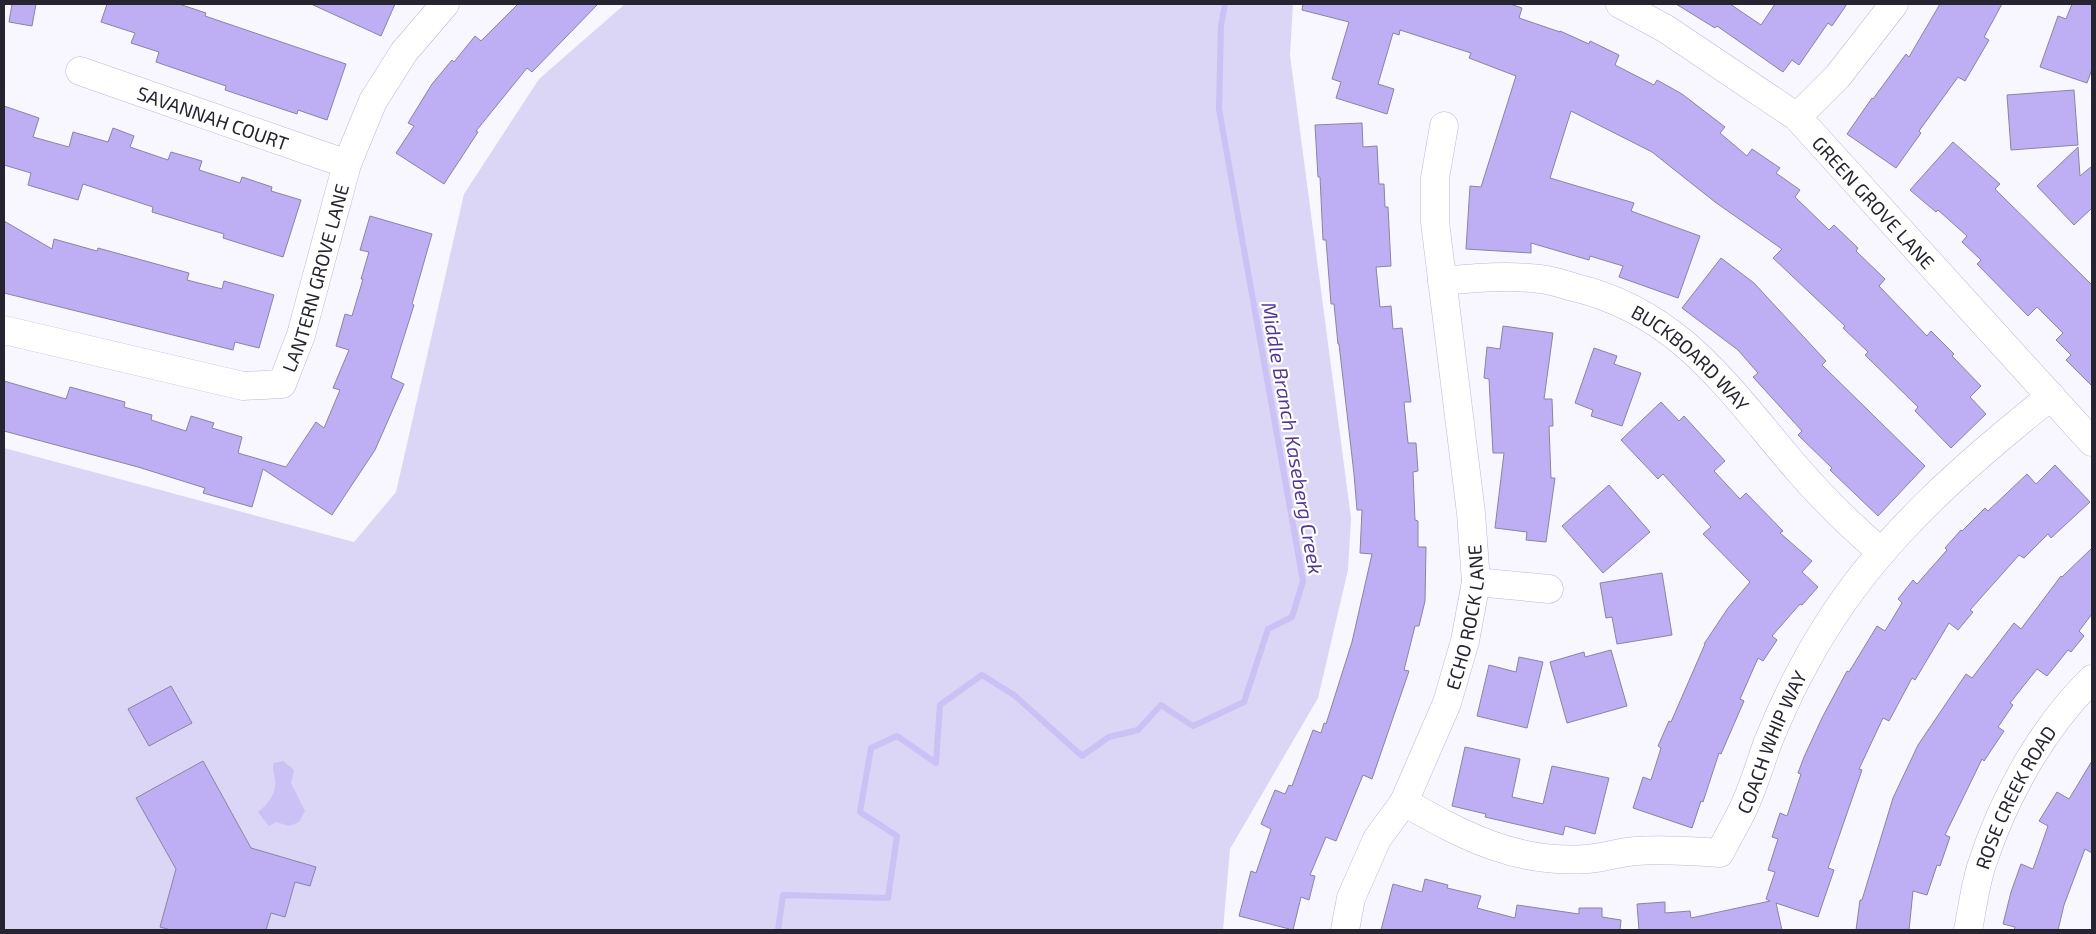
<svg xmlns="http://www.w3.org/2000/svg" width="2096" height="934" font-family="'Exo 2',sans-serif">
	<rect width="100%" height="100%" fill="#f8f6fe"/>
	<path fill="#dbd5f6" d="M 625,4 L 1293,4 L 1290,55 L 1351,518 L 1348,570 L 1318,698 L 1230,849 L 1223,930 L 4,930 L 4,448 L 354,542 L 396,492 L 464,194 L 539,79 Z"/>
	<path fill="#cbc1f5" d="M 283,761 L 294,770 L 291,783 L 305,811 L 299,822 L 289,826 L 276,822 L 269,826 L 258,812 C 268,804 277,793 275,779 C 274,772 272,770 274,763 Z"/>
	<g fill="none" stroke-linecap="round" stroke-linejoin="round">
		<path stroke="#cbc1f5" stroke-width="6" d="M 778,930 L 783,895 L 888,898 L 897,836 L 860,812 L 871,748 L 897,736 L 936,763 L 940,705 L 982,675 L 1014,695 L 1082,756 L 1109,737 L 1138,730 L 1161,705 L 1193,726 L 1244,702 L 1268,629 L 1292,617 L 1303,581 L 1219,109 L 1221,25 L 1225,4"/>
	</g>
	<g fill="#beaff4" stroke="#8a84a4">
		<path d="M 12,4 L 36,4 L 32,26 L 9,22 Z"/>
		<path d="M 107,4 L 179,4 L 206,13 L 205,16 L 346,64 L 327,120 L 298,110 L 297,114 L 225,90 L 226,86 L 156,62 L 159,52 L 131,43 L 135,33 L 101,22 Z"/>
		<path d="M 311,4 L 395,4 L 381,36 Z"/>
		<path d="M 518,4 L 598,4 L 532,72 L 527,68 L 476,131 L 478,132 L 444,184 L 396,153 L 414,126 L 408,123 L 432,84 L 452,60 L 454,62 L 475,36 L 481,41 Z"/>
		<path d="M 1303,4 L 1510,4 L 1522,8 L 1519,18 L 1560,32 L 1560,31 L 1589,44 L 1590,41 L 1619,55 L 1615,65 L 1654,85 L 1657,80 L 1682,94 L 1725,127 L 1720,133 L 1747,156 L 1752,149 L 1780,168 L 1776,173 L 1800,190 L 1795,197 L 1829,230 L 1834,225 L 1858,248 L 1856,251 L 1885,279 L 1879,286 L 1927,336 L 1931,331 L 1954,354 L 1952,356 L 1981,386 L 1970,397 L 1986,414 L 1951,448 L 1915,411 L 1918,407 L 1865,355 L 1868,352 L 1843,328 L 1845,326 L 1773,258 L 1782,249 L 1715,202 L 1652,152 L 1571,111 L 1550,178 L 1634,203 L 1631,211 L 1700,236 L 1678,298 L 1619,277 L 1623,266 L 1590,256 L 1589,260 L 1531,243 L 1531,253 L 1466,249 L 1470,186 L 1481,187 L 1516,76 L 1469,58 L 1471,53 L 1400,30 L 1399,35 L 1393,33 L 1378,84 L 1394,89 L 1387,114 L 1336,98 L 1341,82 L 1332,79 L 1349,22 L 1302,10 Z"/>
		<path d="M 1676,4 L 1730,4 L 1761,25 L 1775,4 L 1847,4 L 1832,26 L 1828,23 L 1799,65 L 1792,60 L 1783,72 L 1717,26 L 1715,28 Z"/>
		<path d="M 1940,4 L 2002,4 L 1984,37 L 1989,40 L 1965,81 L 1958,77 L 1919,131 L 1921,133 L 1896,168 L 1847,134 L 1872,98 L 1873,99 L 1906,54 L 1909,57 Z"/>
		<path d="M 2072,4 L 2092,4 L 2092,69 L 2087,83 L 2040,67 L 2058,16 L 2066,19 Z"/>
		<path d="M 2074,90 L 2078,145 L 2011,150 L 2007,95 Z"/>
		<path d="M 4,106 L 39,118 L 33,137 L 69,147 L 73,132 L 108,142 L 113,128 L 134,136 L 130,147 L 168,160 L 171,152 L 202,161 L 199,170 L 240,183 L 242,177 L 272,187 L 271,191 L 301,200 L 283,257 L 223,238 L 224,234 L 152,212 L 153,207 L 83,184 L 78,200 L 28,185 L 31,173 L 4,165 Z"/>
		<path d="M 1362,123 L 1363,147 L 1377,146 L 1379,184 L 1384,184 L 1385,207 L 1388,207 L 1391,266 L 1376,267 L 1380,307 L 1391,306 L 1393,329 L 1402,328 L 1411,402 L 1404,402 L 1408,443 L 1416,443 L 1418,471 L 1413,472 L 1415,520 L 1418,521 L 1418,547 L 1426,547 L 1425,601 L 1419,626 L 1415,626 L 1404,670 L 1409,671 L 1372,779 L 1363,775 L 1336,841 L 1326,837 L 1310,875 L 1315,876 L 1309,900 L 1301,897 L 1293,930 L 1239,916 L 1251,871 L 1256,873 L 1271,829 L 1261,824 L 1275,790 L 1285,794 L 1289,785 L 1292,786 L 1313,730 L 1321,733 L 1324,723 L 1326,724 L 1352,642 L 1372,554 L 1360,553 L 1362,510 L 1357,510 L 1354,474 L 1339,344 L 1338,344 L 1334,304 L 1331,304 L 1326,240 L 1323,240 L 1320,177 L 1318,177 L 1315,125 Z"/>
		<path d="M 1953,142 L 2000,184 L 1995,189 L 2092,285 L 2092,386 L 2066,360 L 2071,355 L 2056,340 L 2063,333 L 2037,307 L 2028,316 L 1977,264 L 1981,260 L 1962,242 L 1967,236 L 1938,210 L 1936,212 L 1910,190 Z"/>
		<path d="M 2078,147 L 2080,176 L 2092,166 L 2092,208 L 2074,225 L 2037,186 Z"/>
		<path d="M 370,216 L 432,234 L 412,304 L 414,305 L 391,378 L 404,384 L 375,450 L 332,515 L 263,469 L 252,507 L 203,493 L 205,488 L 138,467 L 4,431 L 4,381 L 66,399 L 70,387 L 125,402 L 124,407 L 152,415 L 151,420 L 186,431 L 191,416 L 214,423 L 212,428 L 242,437 L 238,453 L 286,467 L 316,422 L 324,428 L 340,390 L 333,388 L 349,350 L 336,346 L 345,314 L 352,316 L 363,279 L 361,279 L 369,252 L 360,250 Z"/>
		<path d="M 4,221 L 52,249 L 54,239 L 97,251 L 98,248 L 189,273 L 187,280 L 222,289 L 224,281 L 274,295 L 259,348 L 235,342 L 233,350 L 4,293 Z"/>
		<path d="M 1721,258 L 1754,283 L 1826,361 L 1822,365 L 1925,466 L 1878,516 L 1830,470 L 1832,468 L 1798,435 L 1802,431 L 1753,377 L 1758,373 L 1738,350 L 1682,308 Z"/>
		<path d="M 1503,326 L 1553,333 L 1544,399 L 1552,399 L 1553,426 L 1549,426 L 1551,478 L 1555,478 L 1546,542 L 1526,540 L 1527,532 L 1495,528 L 1504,453 L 1493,453 L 1489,379 L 1484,378 L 1487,347 L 1500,349 Z"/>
		<path d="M 1594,348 L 1617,356 L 1614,364 L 1641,373 L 1622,426 L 1591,416 L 1593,410 L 1575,403 Z"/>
		<path d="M 1661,402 L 1679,421 L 1684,416 L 1725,461 L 1714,471 L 1740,499 L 1746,493 L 1783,531 L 1780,533 L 1812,561 L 1802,572 L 1818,587 L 1802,605 L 1800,604 L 1772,636 L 1777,640 L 1763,661 L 1758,658 L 1740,699 L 1744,701 L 1721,754 L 1719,753 L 1703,802 L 1701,801 L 1692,828 L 1633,808 L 1643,777 L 1651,780 L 1661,748 L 1658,746 L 1669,721 L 1671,722 L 1705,644 L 1704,644 L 1728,608 L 1750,582 L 1703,534 L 1711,527 L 1663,474 L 1658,479 L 1621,440 Z"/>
		<path d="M 2055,465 L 2090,502 L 2051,538 L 2048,534 L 2024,558 L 2019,555 L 1970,610 L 1973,612 L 1958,630 L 1949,623 L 1915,680 L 1912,678 L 1889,721 L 1883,718 L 1859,769 L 1862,770 L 1828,868 L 1834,870 L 1818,917 L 1776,903 L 1782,930 L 1639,930 L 1637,904 L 1665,902 L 1665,913 L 1690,911 L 1691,918 L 1770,901 L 1766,899 L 1775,872 L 1768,870 L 1778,839 L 1772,837 L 1780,813 L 1787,816 L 1801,774 L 1798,773 L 1804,757 L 1822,718 L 1847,671 L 1849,672 L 1877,626 L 1885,631 L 1902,603 L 1898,599 L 1913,580 L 1917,584 L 1947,550 L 1945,548 L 1961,530 L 1962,531 L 1985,508 L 1988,511 L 2027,474 L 2036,484 Z"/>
		<path d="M 1609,485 L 1650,532 L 1603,573 L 1562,526 Z"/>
		<path d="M 2092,548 L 2092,614 L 2079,631 L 2084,636 L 2071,652 L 2068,650 L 2047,676 L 2037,669 L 2010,703 L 2013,705 L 1998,727 L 2004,731 L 1984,761 L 1982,759 L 1945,835 L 1950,837 L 1940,866 L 1937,865 L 1927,895 L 1913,891 L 1909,930 L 1856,930 L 1860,900 L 1862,900 L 1893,798 L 1918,745 L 1966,674 L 1972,678 L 2014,623 L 2021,629 L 2061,576 L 2062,577 Z"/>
		<path d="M 1662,573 L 1672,635 L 1617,644 L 1612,617 L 1606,618 L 1600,583 Z"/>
		<path d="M 1611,650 L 1627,706 L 1567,723 L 1550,662 L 1584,652 L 1585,657 Z"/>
		<path d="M 1519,657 L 1543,662 L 1527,728 L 1477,716 L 1489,665 L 1516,672 Z"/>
		<path d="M 171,686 L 192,723 L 149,746 L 128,709 Z"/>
		<path d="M 1465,747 L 1520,759 L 1512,797 L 1543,804 L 1552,766 L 1609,778 L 1595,834 L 1565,826 L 1563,835 L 1485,817 L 1486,814 L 1452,806 Z"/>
		<path d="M 203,761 L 251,848 L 316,867 L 310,886 L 295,882 L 285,917 L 271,913 L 266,930 L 171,930 L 160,927 L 176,869 L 136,798 Z"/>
		<path d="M 2092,761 L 2092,853 L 2085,849 L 2064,905 L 2058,930 L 2014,930 L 2015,927 L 2003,924 L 2011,892 L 2021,864 L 2033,869 L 2048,826 L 2039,821 L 2057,792 L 2069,799 Z"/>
		<path d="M 1425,879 L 1448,885 L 1447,888 L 1481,896 L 1477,908 L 1515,918 L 1517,905 L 1579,914 L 1579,908 L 1602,908 L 1602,917 L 1621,920 L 1620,930 L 1381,930 L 1393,884 L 1422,892 Z"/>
	</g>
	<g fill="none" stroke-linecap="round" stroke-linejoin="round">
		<defs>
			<g id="minor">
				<path id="s1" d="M 1620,4 L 1666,29 L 1797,117 L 2092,442"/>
				<path id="s2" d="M 80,71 L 347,164"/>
				<path d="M 1797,117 L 1838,76 L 1894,4"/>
				<path id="s3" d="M 1442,281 C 1475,278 1507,275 1540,279 C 1551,280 1562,284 1573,287 C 1683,313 1731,393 1800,472 C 1826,502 1851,526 1881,552"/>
				<path id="s4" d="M 4,330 L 243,386 L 282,384 L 301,335 L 347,164 L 373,101 L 404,52 L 445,4"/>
				<path d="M 1476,582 L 1549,589"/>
				<path id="s5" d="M 1404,802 C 1464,836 1516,864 1587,859 C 1603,858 1620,852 1636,851 C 1664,849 1692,851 1720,853 C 1727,838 1736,824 1743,809 C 1753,788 1760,764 1768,742 C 1785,700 1807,656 1832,618 C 1889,530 1970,461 2051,396"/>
				<path id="s6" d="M 1345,930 L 1351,898 L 1377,839 L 1404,802 L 1447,703 L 1465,641 L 1476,582 L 1471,513 L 1435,222 L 1435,178 L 1444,126"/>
				<path id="s7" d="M 1968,930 C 1972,910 1975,887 1981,867 C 2003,799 2041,729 2092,679"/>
			</g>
		</defs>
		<use href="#minor" stroke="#beb7d9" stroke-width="29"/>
		<use href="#minor" stroke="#fff" stroke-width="28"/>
	</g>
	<g text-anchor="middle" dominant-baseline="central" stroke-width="4.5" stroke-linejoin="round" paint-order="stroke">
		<g font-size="19" fill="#262431" stroke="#fff">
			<text stroke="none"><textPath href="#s2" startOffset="141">SAVANNAH COURT</textPath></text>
			<text stroke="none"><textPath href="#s1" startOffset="325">GREEN GROVE LANE</textPath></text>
			<text stroke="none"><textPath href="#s4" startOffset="396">LANTERN GROVE LANE</textPath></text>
			<text stroke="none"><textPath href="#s3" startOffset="272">BUCKBOARD WAY</textPath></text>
			<text stroke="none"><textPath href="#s6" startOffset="339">ECHO ROCK LANE</textPath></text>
			<text stroke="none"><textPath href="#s5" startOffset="451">COACH WHIP WAY</textPath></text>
			<text stroke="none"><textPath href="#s7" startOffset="142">ROSE CREEK ROAD</textPath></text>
		</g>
		<g font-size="20" font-style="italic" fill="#543596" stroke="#fff">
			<text transform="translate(1293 438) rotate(80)">Middle Branch Kaseberg Creek</text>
		</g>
	</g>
	<rect width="2096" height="934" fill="none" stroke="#262431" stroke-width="10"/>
</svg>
